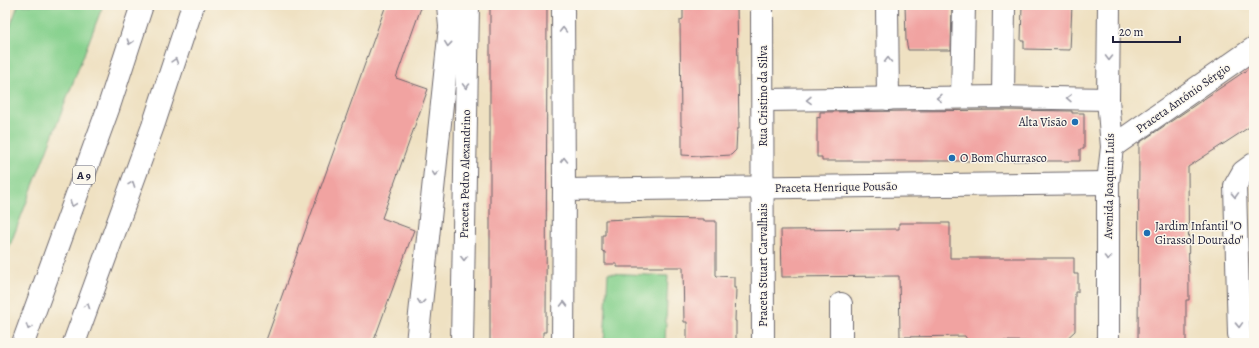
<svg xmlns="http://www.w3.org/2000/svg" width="1259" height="348" font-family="Alegreya,serif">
	<rect width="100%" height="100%" fill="#fbf7ec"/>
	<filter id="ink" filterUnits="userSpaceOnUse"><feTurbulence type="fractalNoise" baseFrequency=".025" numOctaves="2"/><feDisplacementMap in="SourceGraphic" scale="8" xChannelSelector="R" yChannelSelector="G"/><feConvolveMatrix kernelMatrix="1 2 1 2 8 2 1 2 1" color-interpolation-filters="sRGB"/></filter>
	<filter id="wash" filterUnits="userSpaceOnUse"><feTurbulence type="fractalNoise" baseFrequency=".012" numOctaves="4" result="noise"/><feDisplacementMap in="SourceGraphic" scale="16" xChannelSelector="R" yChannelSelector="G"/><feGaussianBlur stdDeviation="0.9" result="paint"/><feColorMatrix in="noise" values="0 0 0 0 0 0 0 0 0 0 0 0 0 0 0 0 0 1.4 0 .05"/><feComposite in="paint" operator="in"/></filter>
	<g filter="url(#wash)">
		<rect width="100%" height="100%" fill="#efe1c2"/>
		<g fill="#87d18e" stroke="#547a64">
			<path d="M 18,5 L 103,5 L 5,258 L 5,41 Z"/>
			<path d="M 608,273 L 668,276 L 665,343 L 604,343 Z"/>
		</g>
		<g id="blocks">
			<g fill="#f1a3a1">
				<path d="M 386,5 L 422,5 L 396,78 L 428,89 L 382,218 L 414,230 L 373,343 L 265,343 Z"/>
				<path d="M 490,5 L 547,5 L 546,332 L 543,332 L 543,343 L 490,343 Z"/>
				<path d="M 683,5 L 737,5 L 739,129 L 737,129 L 736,150 L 731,155 L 699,157 L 699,156 L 682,155 L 682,126 L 681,126 L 680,20 L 683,19 Z"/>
				<path d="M 905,5 L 952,5 L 951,50 L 908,50 L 906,40 Z"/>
				<path d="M 1022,5 L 1072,5 L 1070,50 L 1024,49 L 1024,41 L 1021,41 Z"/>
				<path d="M 1254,65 L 1254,124 L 1188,167 L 1189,300 L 1186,300 L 1186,343 L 1138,343 L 1139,143 Z"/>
				<path d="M 1003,110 L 1072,111 L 1072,113 L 1084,113 L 1084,149 L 1080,149 L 1080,161 L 822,161 L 822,157 L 817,157 L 817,117 L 820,118 L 820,112 Z"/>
				<path d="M 649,218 L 704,219 L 704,221 L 716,221 L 716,275 L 717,276 L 734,277 L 734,288 L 736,288 L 735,321 L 736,321 L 736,343 L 687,343 L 687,322 L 684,322 L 683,267 L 617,267 L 617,264 L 605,264 L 605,252 L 602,251 L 602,235 L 605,235 L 605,220 Z"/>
				<path d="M 899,223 L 950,223 L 950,258 L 1074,258 L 1074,274 L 1078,274 L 1078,292 L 1075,292 L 1075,331 L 1063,342 L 1004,341 L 1004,343 L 969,343 L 965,336 L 900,337 L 899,276 L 782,277 L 781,230 L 899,229 Z"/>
			</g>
		</g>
	</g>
	<g filter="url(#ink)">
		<use href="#blocks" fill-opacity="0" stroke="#6a656a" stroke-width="1"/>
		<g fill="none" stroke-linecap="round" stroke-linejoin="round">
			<defs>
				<g id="minor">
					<path d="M 563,5 L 564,190 L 563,343"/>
					<path d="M 762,5 L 763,343"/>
					<path d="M 887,5 L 888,99"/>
					<path d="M 962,97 L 964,5"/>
					<path d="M 1003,97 L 1004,5"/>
					<path d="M 763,100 L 1003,97 L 1108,99"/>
					<path d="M 1112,147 L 1254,48"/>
					<path d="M 564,190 L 1108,183"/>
					<path d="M 841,304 L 841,343"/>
					<path d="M 417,343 L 450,27 L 448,5"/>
					<path d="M 462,343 L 468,5"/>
					<path d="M 1108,343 L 1108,183 L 1112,147 L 1108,99 L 1109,5"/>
					<path d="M 1242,343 L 1239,334 L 1235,186 L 1243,172 L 1254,164"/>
				</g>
				<g id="highway">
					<path d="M 23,343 L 108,109 L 142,5"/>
					<path d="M 74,343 L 153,126 L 193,5"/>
				</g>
			</defs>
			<use href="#minor" stroke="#6a656a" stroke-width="24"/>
			<use href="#highway" stroke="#6a656a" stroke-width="24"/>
			<use href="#minor" stroke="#fff" stroke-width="22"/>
			<use href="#highway" stroke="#fff" stroke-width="22"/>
		</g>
		<defs><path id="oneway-chevron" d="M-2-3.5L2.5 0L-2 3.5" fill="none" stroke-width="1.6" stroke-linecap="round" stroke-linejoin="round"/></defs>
		<g stroke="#9c9ca7">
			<use href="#oneway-chevron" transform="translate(563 30) rotate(-90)"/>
			<use href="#oneway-chevron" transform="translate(130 42) rotate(108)"/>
			<use href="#oneway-chevron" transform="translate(448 44) rotate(96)"/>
			<use href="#oneway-chevron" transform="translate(1109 58) rotate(91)"/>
			<use href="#oneway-chevron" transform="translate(888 60) rotate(-90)"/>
			<use href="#oneway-chevron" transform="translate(175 61) rotate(-72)"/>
			<use href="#oneway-chevron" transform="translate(466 86) rotate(91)"/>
			<use href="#oneway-chevron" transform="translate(939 98) rotate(179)"/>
			<use href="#oneway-chevron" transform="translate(1069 98) rotate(-179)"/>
			<use href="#oneway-chevron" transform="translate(809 100) rotate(179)"/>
			<use href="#oneway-chevron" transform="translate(564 160) rotate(-90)"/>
			<use href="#oneway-chevron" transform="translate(435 173) rotate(96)"/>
			<use href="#oneway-chevron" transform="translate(132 184) rotate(-70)"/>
			<use href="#oneway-chevron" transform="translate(1235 195) rotate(88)"/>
			<use href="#oneway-chevron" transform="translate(73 204) rotate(110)"/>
			<use href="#oneway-chevron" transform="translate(464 258) rotate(91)"/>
			<use href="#oneway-chevron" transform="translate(1108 258) rotate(90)"/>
			<use href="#oneway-chevron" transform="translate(421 302) rotate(96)"/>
			<use href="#oneway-chevron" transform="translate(564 304) rotate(-90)"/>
			<use href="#oneway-chevron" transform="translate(87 306) rotate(-70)"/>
			<use href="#oneway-chevron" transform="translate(1239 325) rotate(88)"/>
			<use href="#oneway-chevron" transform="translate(29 327) rotate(110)"/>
		</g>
	</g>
	<g fill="#1f6fb2" stroke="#fbf7ec" stroke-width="1.5">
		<circle cx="1075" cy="122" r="4"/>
		<circle cx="952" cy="158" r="4"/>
		<circle cx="1147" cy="233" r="4"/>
	</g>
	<g text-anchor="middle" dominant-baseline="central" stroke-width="3" stroke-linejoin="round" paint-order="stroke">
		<rect fill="#fbf7ec" stroke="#636270" stroke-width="1" x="73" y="166" width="22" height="18" rx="3"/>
		<g font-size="11" font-weight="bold" fill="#22223b">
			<text x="84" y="175">A 9</text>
		</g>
		<g font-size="12" fill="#22223b" stroke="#fbf7ec">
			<text transform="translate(763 96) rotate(-90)">Rua Cristino da Silva</text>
			<text transform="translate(1183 98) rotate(-35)">Praceta António Sérgio</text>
			<text transform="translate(465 174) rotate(-89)">Praceta Pedro Alexandrino</text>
			<text transform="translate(1109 186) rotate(-89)">Avenida Joaquim Luís</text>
			<text transform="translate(836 187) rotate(-1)">Praceta Henrique Pousão</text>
			<text transform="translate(763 265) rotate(-90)">Praceta Stuart Carvalhais</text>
		</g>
		<g font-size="12" fill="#22223b" stroke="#fbf7ec" text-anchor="start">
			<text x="1067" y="122" text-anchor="end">Alta Visão</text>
			<text x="960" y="158">O Bom Churrasco</text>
			<text x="1155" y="226">Jardim Infantil "O<tspan x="1155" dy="14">Girassol Dourado"</tspan></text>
		</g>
	</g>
	<rect width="1259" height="348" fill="none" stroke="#fbf7ec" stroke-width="20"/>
	<path d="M1113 36v6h67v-6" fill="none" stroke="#22223b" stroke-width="2"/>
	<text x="1119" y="36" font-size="12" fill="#22223b" stroke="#fbf7ec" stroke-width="3" paint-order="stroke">20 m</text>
</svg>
